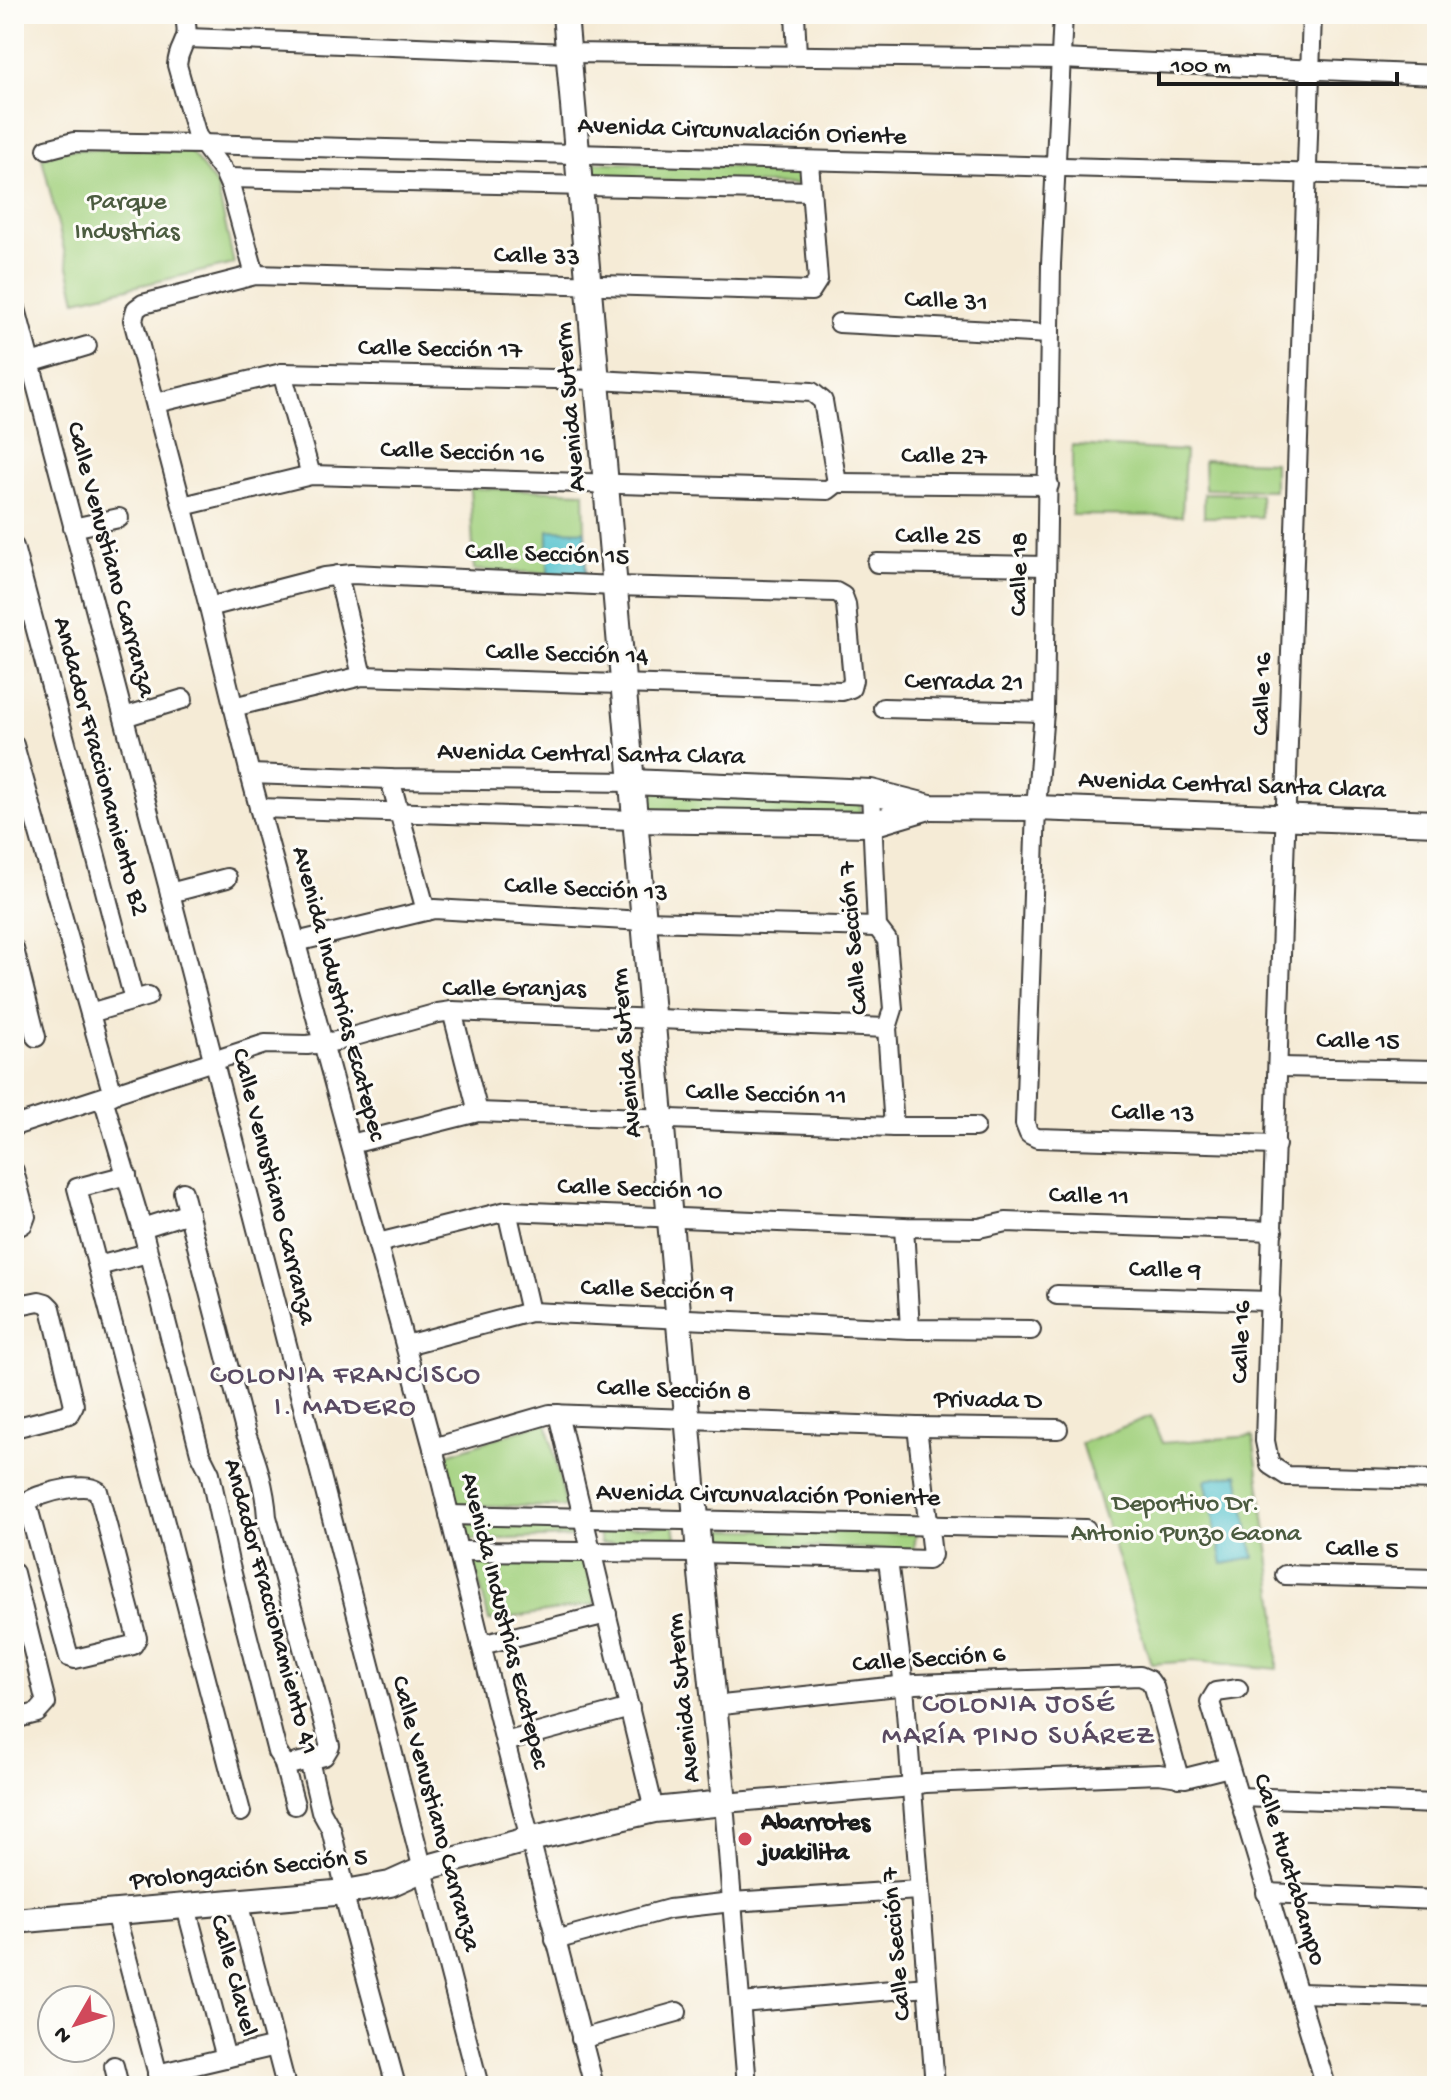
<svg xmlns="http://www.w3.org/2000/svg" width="1451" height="2100" font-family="'Gochi Hand',sans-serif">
	<rect width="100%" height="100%" fill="#fdfcf7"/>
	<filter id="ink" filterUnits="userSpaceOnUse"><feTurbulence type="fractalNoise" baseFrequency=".0125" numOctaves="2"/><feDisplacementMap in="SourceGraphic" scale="16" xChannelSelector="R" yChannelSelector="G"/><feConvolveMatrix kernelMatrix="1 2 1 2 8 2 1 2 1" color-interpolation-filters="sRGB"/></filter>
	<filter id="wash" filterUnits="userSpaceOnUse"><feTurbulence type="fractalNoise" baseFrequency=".006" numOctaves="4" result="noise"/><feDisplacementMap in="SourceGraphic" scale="32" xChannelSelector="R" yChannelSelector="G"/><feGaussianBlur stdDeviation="1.8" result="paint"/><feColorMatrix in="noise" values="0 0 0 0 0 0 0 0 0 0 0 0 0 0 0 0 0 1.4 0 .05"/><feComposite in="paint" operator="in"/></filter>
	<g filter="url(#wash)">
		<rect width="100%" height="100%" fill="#f5ebd6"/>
		<g fill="#a3d17f" stroke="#60764e" stroke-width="2">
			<path d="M 68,149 L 189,150 L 217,186 L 234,264 L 76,300 L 42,158 Z"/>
			<path d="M 589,162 L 801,169 L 801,185 L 589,179 Z"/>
			<path d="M 1072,445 L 1185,451 L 1182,516 L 1072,515 Z"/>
			<path d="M 1204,460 L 1274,462 L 1274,490 L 1205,489 Z"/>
			<path d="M 470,488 L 584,492 L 586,575 L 474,570 Z"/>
			<path d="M 1204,493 L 1260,494 L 1261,517 L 1204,517 Z"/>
			<path d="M 647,791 L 861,797 L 860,818 L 649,814 Z"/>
			<path d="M 1151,1416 L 1162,1443 L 1253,1436 L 1277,1615 L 1277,1669 L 1194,1661 L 1151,1664 L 1081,1443 Z"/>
			<path d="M 547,1421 L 566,1507 L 457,1505 L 445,1455 Z"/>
			<path d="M 465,1523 L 573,1527 L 572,1537 L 468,1540 Z"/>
			<path d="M 674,1525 L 677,1543 L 601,1543 L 598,1528 Z"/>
			<path d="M 715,1529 L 916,1534 L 914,1550 L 717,1545 Z"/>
			<path d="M 583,1559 L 597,1604 L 489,1621 L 474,1560 Z"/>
		</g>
		<g fill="#56c3ce" stroke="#397075" stroke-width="2">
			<path d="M 548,530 L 585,531 L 586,575 L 548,573 Z"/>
			<path d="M 1238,1474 L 1254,1558 L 1223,1564 L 1205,1480 Z"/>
		</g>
	</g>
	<g filter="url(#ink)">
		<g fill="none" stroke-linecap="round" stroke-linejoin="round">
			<defs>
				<g id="street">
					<path d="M 184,14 C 192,45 179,41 177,65 L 197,136 L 224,172 L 231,188 L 255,275"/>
					<path d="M 795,14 L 797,55"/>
					<path d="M 1063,14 L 1051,264 L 1044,712 L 1036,808 L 1025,1124 L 1029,1134 L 1037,1138 L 1276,1145"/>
					<path d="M 1312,14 L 1265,1441 L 1270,1465 L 1287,1476 L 1437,1480"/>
					<path d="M 188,38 L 568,53 L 1060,59 L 1437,75"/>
					<path d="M 47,149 L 74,142 L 201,144 L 1437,177"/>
					<path d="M 227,178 L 811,191"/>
					<path d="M 14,301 L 170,893 L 479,2086"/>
					<path d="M 839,323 L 1050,334"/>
					<path d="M 30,363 L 87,346"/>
					<path d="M 282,373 L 311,475"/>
					<path d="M 156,403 L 282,373 L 598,380 L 812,392 L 823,401 L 837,483"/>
					<path d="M 837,483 L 1049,485"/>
					<path d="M 183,506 L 311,475 L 828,490 L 837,483"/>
					<path d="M 73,528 L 119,518"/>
					<path d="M 14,547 L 134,1000"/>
					<path d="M 877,563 L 1046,566"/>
					<path d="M 338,575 L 362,676"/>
					<path d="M 209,607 L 325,577 L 352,574 L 615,586 L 836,592 L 843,596 L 846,604 L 853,680 L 851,688 L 842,691 L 362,676 L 233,707"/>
					<path d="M 883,708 L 1044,712"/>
					<path d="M 124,717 L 183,699"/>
					<path d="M 14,745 L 113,1095"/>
					<path d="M 250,774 L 390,779 L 631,782"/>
					<path d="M 390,779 L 426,911"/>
					<path d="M 871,792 L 877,927 L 887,940 L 893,1009 L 887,1028 L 894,1127"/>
					<path d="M 259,808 L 634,820"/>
					<path d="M 170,893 L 227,878"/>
					<path d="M 296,942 L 434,909 L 644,921 L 877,927"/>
					<path d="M 14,949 L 36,1037"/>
					<path d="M 452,1011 L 478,1112"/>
					<path d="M 90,1013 L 148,996"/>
					<path d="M 1279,1067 L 1437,1070"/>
					<path d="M 103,1098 L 142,1228 L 200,1453 L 210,1473 L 229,1562 L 277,1752 L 283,1761 L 295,1805"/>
					<path d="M 14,1126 L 265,1044 L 307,1045 L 337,1041 L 438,1013 L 452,1011 L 887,1028"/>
					<path d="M 351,1144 L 478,1112 L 894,1127 L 975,1127"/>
					<path d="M 14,1171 L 26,1216 L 23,1224 L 14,1229"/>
					<path d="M 127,1175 L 77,1188 L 241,1812"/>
					<path d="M 183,1192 L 246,1434 C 257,1462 265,1487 267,1517 L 330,1746 L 324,1756 L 285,1766"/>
					<path d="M 507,1211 L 530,1312"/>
					<path d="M 904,1227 L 910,1329"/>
					<path d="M 142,1228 L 189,1213"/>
					<path d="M 378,1243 L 507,1211 L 904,1227 L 979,1228 L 1006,1222 L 1273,1231"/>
					<path d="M 98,1266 L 148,1253"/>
					<path d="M 1057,1295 L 1271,1301"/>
					<path d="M 14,1306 L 39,1301 L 46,1303 L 51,1308 L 74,1405 L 69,1414 L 14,1428"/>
					<path d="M 406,1345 L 530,1312 L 910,1329 L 1031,1330"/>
					<path d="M 558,1414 L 654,1810"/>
					<path d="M 433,1448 L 550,1414 L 917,1427 L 1058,1429"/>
					<path d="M 14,1507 C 24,1505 30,1499 39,1496 C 53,1491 86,1482 98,1491 L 137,1638 L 133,1645 L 75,1659 L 69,1657 L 27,1504"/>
					<path d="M 449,1515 L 1086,1529"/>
					<path d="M 458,1551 L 699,1553 L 928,1560 L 932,1555 L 917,1427"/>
					<path d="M 888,1560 L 904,1686 L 935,2086"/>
					<path d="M 14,1573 L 46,1703 L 37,1713 L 14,1719"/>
					<path d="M 1285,1575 L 1437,1579"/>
					<path d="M 481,1645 L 607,1614"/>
					<path d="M 1238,1689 L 1216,1692 L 1210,1702 L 1326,2086"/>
					<path d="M 713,1706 L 916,1684 L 1140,1676 L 1149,1680 L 1154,1687 L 1179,1778"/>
					<path d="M 505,1742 L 630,1708"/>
					<path d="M 309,1760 L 321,1811 L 331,1829 L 346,1892"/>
					<path d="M 1239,1797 L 1437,1804"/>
					<path d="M 343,1892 L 396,2086"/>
					<path d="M 1266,1893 L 1437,1900"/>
					<path d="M 238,1902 L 286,2086"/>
					<path d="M 186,1907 L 226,2058"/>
					<path d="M 115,1913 L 161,2086"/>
					<path d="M 555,1940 L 669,1909 L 732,1902 L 918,1890"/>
					<path d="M 1298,1993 L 1437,1997"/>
					<path d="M 741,2003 L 927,1987"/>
					<path d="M 581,2039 L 677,2012"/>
					<path d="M 114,2066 L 119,2086"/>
					<path d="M 157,2074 L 276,2046"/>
					<path d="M 594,2086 L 505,1742 L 433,1448 L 250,774 L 209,607 L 133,320 L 136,309 L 143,304 L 255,275 L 811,291 L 818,280 L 809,162"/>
					<path d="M 747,2086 L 724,1803 L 901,1788 L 925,1783 L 1159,1774 L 1185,1778 L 1229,1767"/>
				</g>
				<g id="secondary">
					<path d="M 631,782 L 871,792 L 930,807 L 1036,808 L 1437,823"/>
					<path d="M 634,820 L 872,824 L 929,807"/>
					<path d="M 14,1921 L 346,1892 L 390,1884 L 428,1867 L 530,1839 L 654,1810 L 724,1803 L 699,1553 L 565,14"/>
				</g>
			</defs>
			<use href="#street" stroke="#3d3b38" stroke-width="22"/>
			<use href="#secondary" stroke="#3d3b38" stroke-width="28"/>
			<use href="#street" stroke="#fff" stroke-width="18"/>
			<use href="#secondary" stroke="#fff" stroke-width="24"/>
		</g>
	</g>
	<circle fill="#d1495b" stroke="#fdfcf7" stroke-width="3" cx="745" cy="1839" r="8"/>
	<g text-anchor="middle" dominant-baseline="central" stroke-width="6" stroke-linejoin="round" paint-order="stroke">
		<g font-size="26" fill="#1c1c1c" stroke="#fdfcf7">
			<text transform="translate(742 133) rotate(2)">Avenida Circunvalación Oriente</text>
			<text transform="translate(537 258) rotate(2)">Calle 33</text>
			<text transform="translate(946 303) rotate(3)">Calle 31</text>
			<text transform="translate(440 351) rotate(1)">Calle Sección 17</text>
			<text transform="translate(572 407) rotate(-95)">Avenida Suterm</text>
			<text transform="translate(462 454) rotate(2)">Calle Sección 16</text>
			<text transform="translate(944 458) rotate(1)">Calle 27</text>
			<text transform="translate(938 538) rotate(1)">Calle 25</text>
			<text transform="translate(547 556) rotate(2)">Calle Sección 15</text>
			<text transform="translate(109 560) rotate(75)">Calle Venustiano Carranza</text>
			<text transform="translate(1021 574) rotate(-89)">Calle 18</text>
			<text transform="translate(567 656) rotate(2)">Calle Sección 14</text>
			<text transform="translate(964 684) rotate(1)">Cerrada 21</text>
			<text transform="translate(1264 694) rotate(-88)">Calle 16</text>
			<text transform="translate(591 756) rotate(1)">Avenida Central Santa Clara</text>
			<text transform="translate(99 767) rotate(75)">Andador Fraccionamiento B2</text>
			<text transform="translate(1232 787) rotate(2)">Avenida Central Santa Clara</text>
			<text transform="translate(586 891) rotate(3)">Calle Sección 13</text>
			<text transform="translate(855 938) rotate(-95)">Calle Sección 7</text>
			<text x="514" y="990">Calle Granjas</text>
			<text transform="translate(337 994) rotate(75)">Avenida Industrias Ecatepec</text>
			<text transform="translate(1358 1043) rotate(1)">Calle 15</text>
			<text transform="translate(628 1053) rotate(-95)">Avenida Suterm</text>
			<text transform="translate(766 1096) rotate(2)">Calle Sección 11</text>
			<text transform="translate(1153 1115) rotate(2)">Calle 13</text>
			<text transform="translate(272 1187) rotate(76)">Calle Venustiano Carranza</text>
			<text transform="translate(640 1191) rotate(2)">Calle Sección 10</text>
			<text transform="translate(1089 1198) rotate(2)">Calle 11</text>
			<text transform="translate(1165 1272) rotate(2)">Calle 9</text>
			<text transform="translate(657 1292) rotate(2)">Calle Sección 9</text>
			<text transform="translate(1243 1342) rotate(-88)">Calle 16</text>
			<text transform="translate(674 1392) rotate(2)">Calle Sección 8</text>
			<text transform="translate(988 1402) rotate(1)">Privada D</text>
			<text transform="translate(768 1497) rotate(1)">Avenida Circunvalación Poniente</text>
			<text transform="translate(1362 1551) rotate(2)">Calle 5</text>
			<text transform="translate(269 1607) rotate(75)">Andador Fraccionamiento 41</text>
			<text transform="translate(503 1621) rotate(76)">Avenida Industrias Ecatepec</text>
			<text transform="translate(929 1661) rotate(-4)">Calle Sección 6</text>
			<text transform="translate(685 1698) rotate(-96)">Avenida Suterm</text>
			<text transform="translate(434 1814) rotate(75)">Calle Venustiano Carranza</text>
			<text transform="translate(1288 1870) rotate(73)">Calle Huatabampo</text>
			<text transform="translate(249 1871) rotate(-6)">Prolongación Sección 5</text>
			<text transform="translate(898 1944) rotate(-95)">Calle Sección 7</text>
			<text transform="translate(232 1976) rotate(75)">Calle Clavel</text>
		</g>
		<g font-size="26" fill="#4b5b3f" stroke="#fdfcf7">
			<text x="127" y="203">Parque<tspan x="127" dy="30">Industrias</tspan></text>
			<text x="1186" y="1505">Deportivo Dr.<tspan x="1186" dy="30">Antonio Punzo Gaona</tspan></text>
		</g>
		<g font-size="26" font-weight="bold" fill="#1c1c1c" stroke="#fdfcf7" text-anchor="start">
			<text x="761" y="1824">Abarrotes<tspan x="761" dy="30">juakilita</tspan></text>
		</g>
		<g font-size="28" letter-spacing="2" fill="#594a62" stroke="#fdfcf7">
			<text x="346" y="1376">COLONIA FRANCISCO<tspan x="346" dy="32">I. MADERO</tspan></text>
			<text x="1019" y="1705">COLONIA JOSÉ<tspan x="1019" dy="32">MARÍA PINO SUÁREZ</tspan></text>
		</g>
	</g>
	<rect width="1451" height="2100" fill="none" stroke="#fdfcf7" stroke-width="48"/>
	<g transform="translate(76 2024) rotate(231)"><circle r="38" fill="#fdfcf7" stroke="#a3a29f" stroke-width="2"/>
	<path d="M0-6L14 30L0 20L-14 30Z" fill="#d1495b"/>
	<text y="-12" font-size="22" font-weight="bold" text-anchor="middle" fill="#1c1c1c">N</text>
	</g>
	<path d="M1159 72v12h238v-12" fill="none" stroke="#1c1c1c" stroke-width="4"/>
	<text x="1171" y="72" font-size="24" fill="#1c1c1c" stroke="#fdfcf7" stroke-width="6" paint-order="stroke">100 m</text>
</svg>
